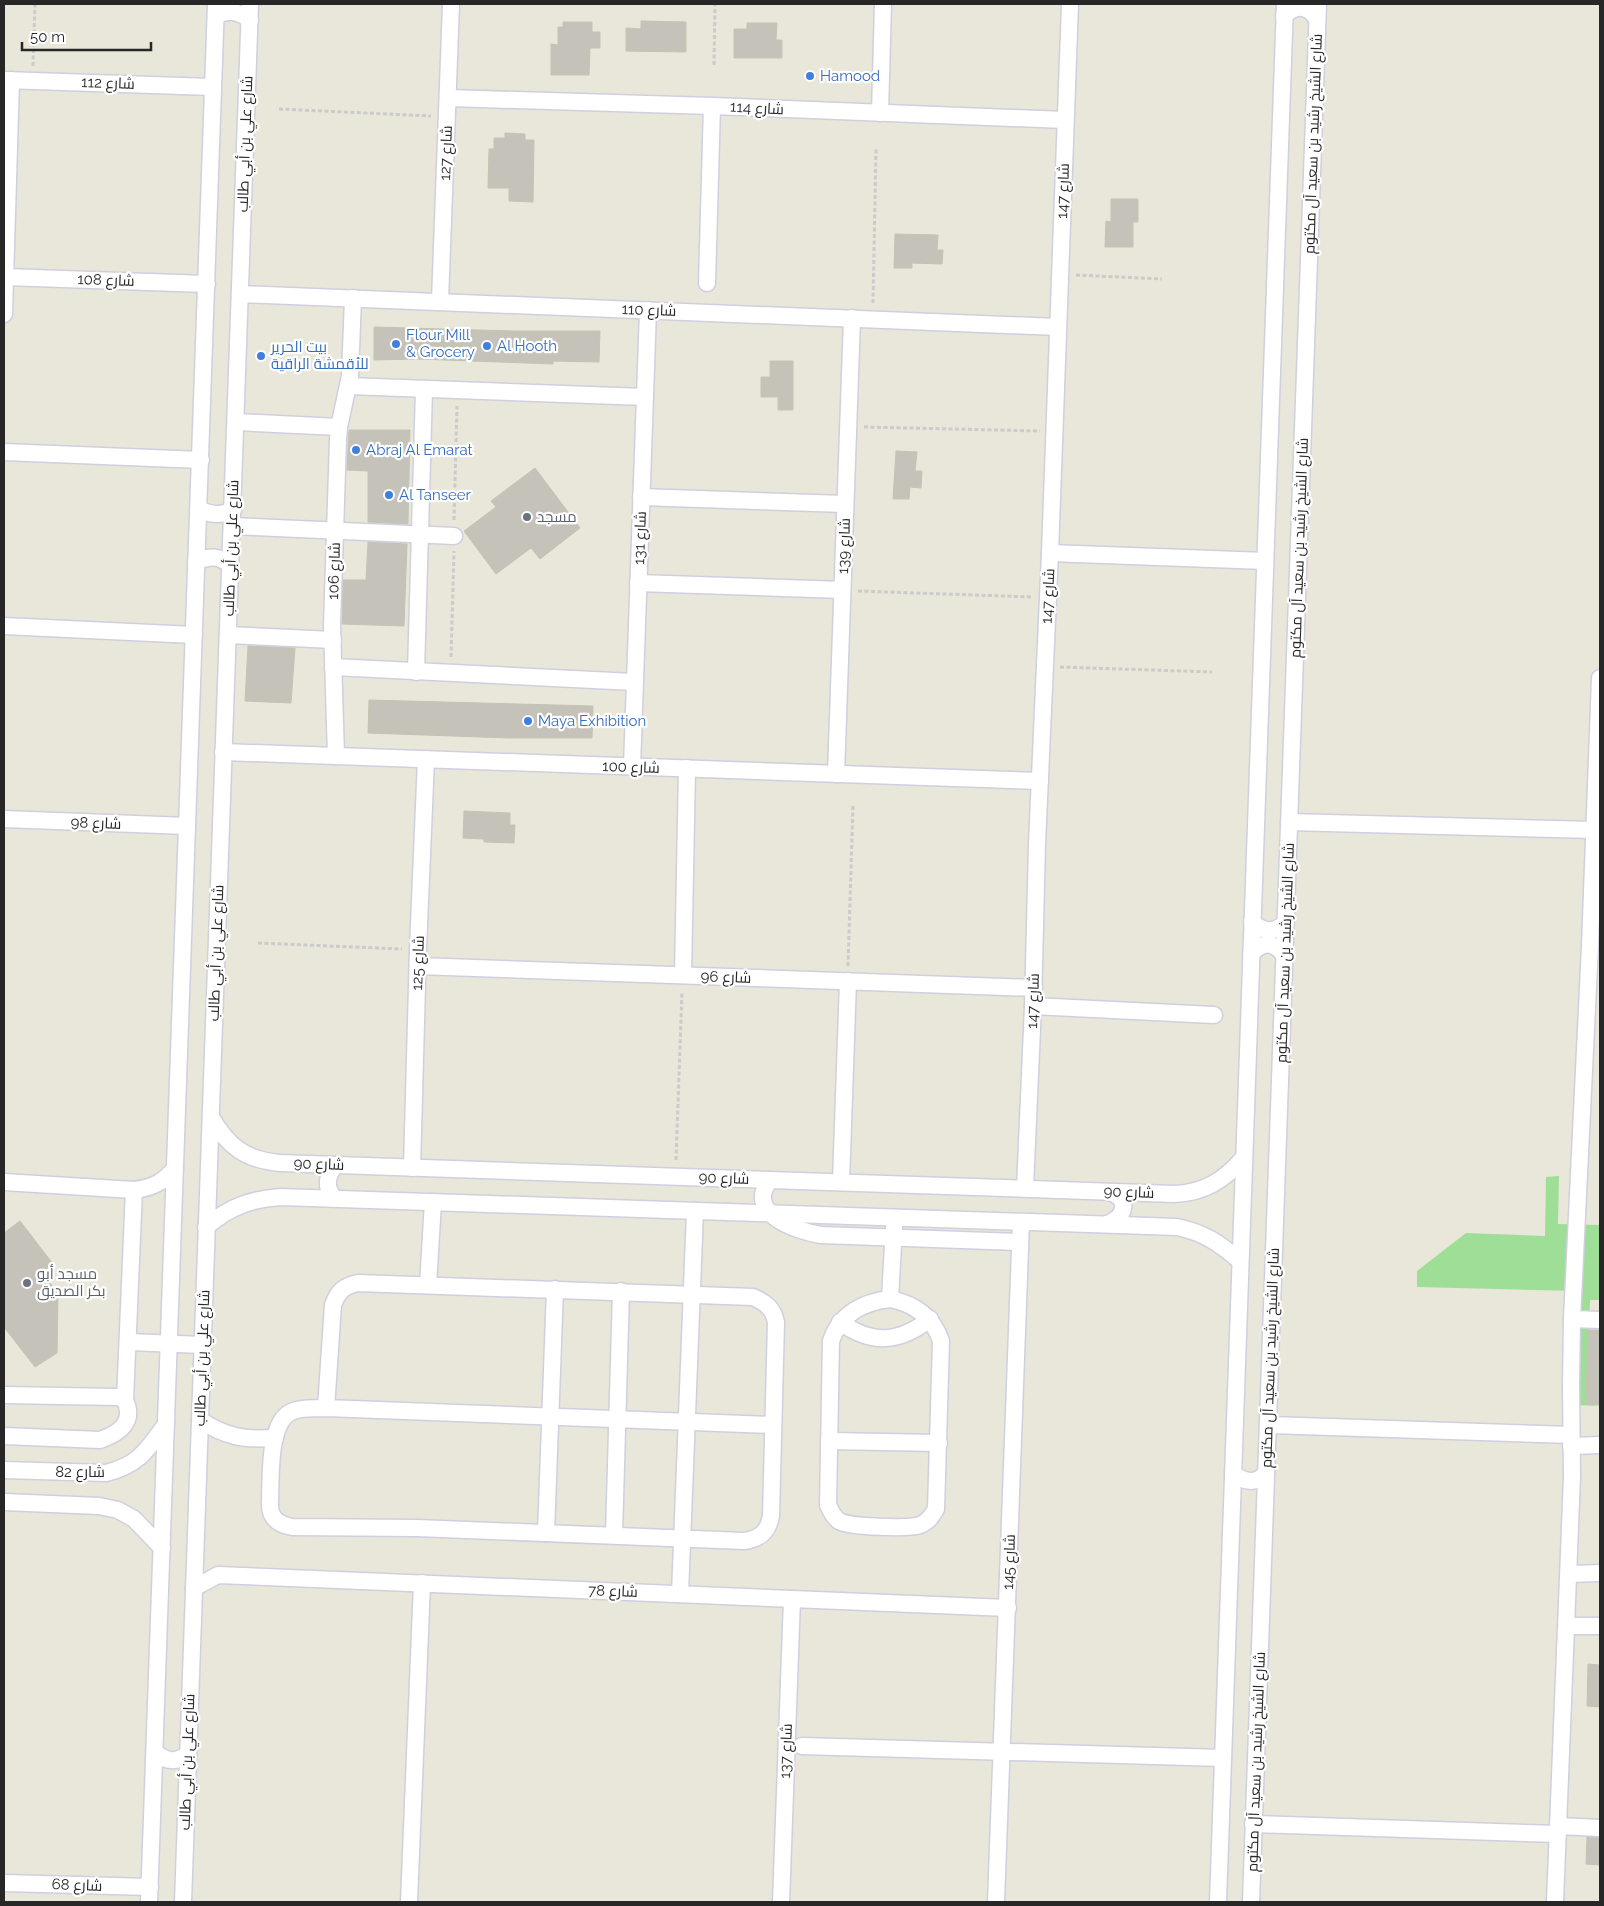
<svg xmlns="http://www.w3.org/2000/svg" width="1604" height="1906" font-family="Raleway,Cairo,sans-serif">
	<rect width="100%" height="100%" fill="#e9e7d9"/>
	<path fill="#9ede97" d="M 1559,1176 L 1558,1224 L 1600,1225 L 1600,1300 L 1590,1300 L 1586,1404 L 1600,1406 L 1574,1405 L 1579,1291 L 1417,1287 L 1417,1271 L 1466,1233 L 1545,1236 L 1546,1177 Z"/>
	<g fill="#c5c3b9" stroke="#c4c3b3">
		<path d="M 641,21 L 686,22 L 686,52 L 626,51 L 626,28 L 641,29 Z"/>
		<path d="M 563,22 L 592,22 L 592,32 L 600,32 L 600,48 L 590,48 L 589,75 L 551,75 L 551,44 L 558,45 L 558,27 L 563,27 Z"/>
		<path d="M 747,23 L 777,23 L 776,40 L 782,40 L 782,58 L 734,58 L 734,29 L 747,29 Z"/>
		<path d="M 505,133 L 525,134 L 525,140 L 534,140 L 533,202 L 509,201 L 509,188 L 488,188 L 489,149 L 494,149 L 494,138 L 505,138 Z"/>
		<path d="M 1111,199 L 1138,199 L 1138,222 L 1133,222 L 1133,247 L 1105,247 L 1106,221 L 1111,222 Z"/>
		<path d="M 895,234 L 938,235 L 937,250 L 943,250 L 942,264 L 912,263 L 912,268 L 894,268 Z"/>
		<path d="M 374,327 L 514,331 L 600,331 L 599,362 L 553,361 L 553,364 L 418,359 L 374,360 Z"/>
		<path d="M 770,361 L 793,361 L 793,410 L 778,410 L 778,397 L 761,397 L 761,377 L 770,377 Z"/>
		<path d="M 349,430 L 410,430 L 408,524 L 368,522 L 368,471 L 347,470 Z"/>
		<path d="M 896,451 L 917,452 L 915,471 L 922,471 L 921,488 L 910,487 L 909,499 L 893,499 Z"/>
		<path d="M 535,468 L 580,528 L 540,559 L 531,548 L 496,574 L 464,531 L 496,507 L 491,501 Z"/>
		<path d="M 368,542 L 407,544 L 404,626 L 342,624 L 343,580 L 366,580 Z"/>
		<path d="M 248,646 L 295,648 L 291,703 L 245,701 Z"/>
		<path d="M 369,700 L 593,706 L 592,738 L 509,738 L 368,733 Z"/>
		<path d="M 464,811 L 510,813 L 510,825 L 515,825 L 514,843 L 484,842 L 484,839 L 463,838 Z"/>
		<path d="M 20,1221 L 53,1264 L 42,1272 L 58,1294 L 57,1353 L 35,1367 L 4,1327 L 4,1233 Z"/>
		<path d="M 1588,1330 L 1600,1330 L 1600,1405 L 1586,1404 Z"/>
		<path d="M 1588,1664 L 1600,1665 L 1600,1707 L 1587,1706 Z"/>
		<path d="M 1587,1837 L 1600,1838 L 1600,1865 L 1586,1864 Z"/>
	</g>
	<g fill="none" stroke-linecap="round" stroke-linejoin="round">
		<defs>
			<g id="minor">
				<path d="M 216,16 C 229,9 239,11 250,20"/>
				<path d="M 1284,16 C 1296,4 1308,5 1317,19"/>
				<path d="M 4,80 L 212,87"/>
				<path d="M 448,98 L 712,106 L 1065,120"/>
				<path d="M 880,113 L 883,4"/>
				<path d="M 5,277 L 207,284"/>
				<path d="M 707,283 L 712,106"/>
				<path d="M 240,294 L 1058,327"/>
				<path d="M 440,301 L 451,4"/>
				<path d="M 4,314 L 11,80"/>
				<path d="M 348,386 L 645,397"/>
				<path d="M 236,422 L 339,427"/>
				<path d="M 4,452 L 201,460"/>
				<path d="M 641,497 L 845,504"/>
				<path d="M 199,509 C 211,515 220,516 233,510"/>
				<path d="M 232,526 L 454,536"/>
				<path d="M 1050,553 L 1265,561"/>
				<path d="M 196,562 C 210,555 219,556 231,565"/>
				<path d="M 638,583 L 842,590"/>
				<path d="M 4,626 L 194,635"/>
				<path d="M 228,635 L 333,640"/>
				<path d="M 333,667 L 634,682"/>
				<path d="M 416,672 L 424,389"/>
				<path d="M 223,752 L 1040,781"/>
				<path d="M 336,756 L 332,625 L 338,440 L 339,427 L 350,376 L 353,298"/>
				<path d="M 632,767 L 648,310"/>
				<path d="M 836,774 L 852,318"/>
				<path d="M 4,819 L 187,826"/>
				<path d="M 1289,822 L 1594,830"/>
				<path d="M 1252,922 C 1264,933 1275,933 1286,922"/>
				<path d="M 1251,954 C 1264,940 1274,942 1285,956"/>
				<path d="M 418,966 L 1034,988"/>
				<path d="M 683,975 L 687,768"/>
				<path d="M 1033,1006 L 1214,1015"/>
				<path d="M 211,1117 C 228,1147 246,1160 280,1163 L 1174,1194 C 1204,1193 1225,1180 1244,1157"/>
				<path d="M 412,1168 L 418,949 L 426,759"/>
				<path d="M 770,1180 C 744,1213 796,1231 821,1235 L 1020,1242"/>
				<path d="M 4,1182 L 134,1190 C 152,1188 164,1182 175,1168"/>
				<path d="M 841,1182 L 848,981"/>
				<path d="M 1025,1188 L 1033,1006 L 1037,844 L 1050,553 L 1070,4"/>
				<path d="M 334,1198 C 325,1187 326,1176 336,1165"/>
				<path d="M 1107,1224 C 1125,1217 1131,1200 1110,1192"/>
				<path d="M 206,1227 C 229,1207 251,1199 281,1197 L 1177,1227 C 1205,1233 1219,1243 1240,1261"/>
				<path d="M 428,1285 L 433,1202"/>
				<path d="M 890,1299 C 915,1304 933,1317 941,1341 L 936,1509 C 932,1516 928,1522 920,1525 C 909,1529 848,1527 839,1521 C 833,1517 831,1511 828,1505 L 831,1341 C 840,1314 863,1302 890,1299 Z"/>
				<path d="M 890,1299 L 894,1227"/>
				<path d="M 1572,1319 L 1600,1320"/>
				<path d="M 840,1322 C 872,1345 899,1343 930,1319"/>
				<path d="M 129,1342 L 202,1345"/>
				<path d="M 4,1395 L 118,1397 L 125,1400 C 135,1422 120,1433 100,1440 L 4,1436"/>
				<path d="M 125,1400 L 134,1190"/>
				<path d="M 326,1408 L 333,1305 C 338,1291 344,1286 358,1283 L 753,1297 C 766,1303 773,1308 776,1322 L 771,1516 C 768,1532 760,1539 744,1541 L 417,1528 L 292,1527 C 276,1524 269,1517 270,1501 C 271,1478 268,1423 291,1412 C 301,1407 315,1409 326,1408 L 773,1425"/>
				<path d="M 200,1420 C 226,1437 244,1440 275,1438"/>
				<path d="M 1268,1425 L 1571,1435"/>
				<path d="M 829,1441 L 939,1443"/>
				<path d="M 1571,1446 L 1600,1445"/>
				<path d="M 4,1470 L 106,1473 C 139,1465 147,1450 166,1424"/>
				<path d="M 1233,1473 C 1243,1482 1256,1485 1266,1473"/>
				<path d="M 4,1502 L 99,1506 L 118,1510 L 134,1519 L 162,1548"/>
				<path d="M 546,1533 L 555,1289"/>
				<path d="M 614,1535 L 621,1291"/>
				<path d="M 1569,1574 L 1600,1573"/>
				<path d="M 194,1588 L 218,1575 L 1008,1608"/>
				<path d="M 680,1594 L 695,1211"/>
				<path d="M 1567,1626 L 1600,1626"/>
				<path d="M 802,1746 L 1223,1758"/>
				<path d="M 155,1752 C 166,1762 176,1763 188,1754"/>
				<path d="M 1253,1824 L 1558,1834"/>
				<path d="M 1558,1826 L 1600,1828"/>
				<path d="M 4,1883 L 150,1887"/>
				<path d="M 149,1902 L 216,4"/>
				<path d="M 183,1902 L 250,4"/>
				<path d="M 409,1902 L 422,1583"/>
				<path d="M 781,1902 L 792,1599"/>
				<path d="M 996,1902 L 1021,1222"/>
				<path d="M 1218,1902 L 1285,4"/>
				<path d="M 1251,1902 L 1318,4"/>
				<path d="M 1555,1902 L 1572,1477 L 1571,1385 L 1572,1319 L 1590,946 L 1600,678"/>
			</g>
		</defs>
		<use href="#minor" stroke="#d0cfe0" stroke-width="19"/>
		<g stroke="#cbcbcb" stroke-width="3" stroke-dasharray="4 2.5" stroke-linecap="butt">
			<path d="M 714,65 L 715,4"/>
			<path d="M 33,66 L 35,4"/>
			<path d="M 279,109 L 431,116"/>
			<path d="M 1076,275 L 1162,279"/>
			<path d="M 873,303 L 876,149"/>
			<path d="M 864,427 L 1040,431"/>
			<path d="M 454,520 L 457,406"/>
			<path d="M 858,591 L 1032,597"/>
			<path d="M 451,657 L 454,551"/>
			<path d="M 1060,667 L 1212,672"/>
			<path d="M 258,943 L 402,949"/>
			<path d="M 848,966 L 853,805"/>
			<path d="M 676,1160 L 682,992"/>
		</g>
		<use href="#minor" stroke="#fff" stroke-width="16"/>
	</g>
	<g fill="#3f7fe0" stroke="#fff" stroke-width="2">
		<circle cx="810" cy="76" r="5"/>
		<circle cx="396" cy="344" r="5"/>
		<circle cx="487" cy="346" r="5"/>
		<circle cx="261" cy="356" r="5"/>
		<circle cx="356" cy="450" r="5"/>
		<circle cx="389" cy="495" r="5"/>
		<circle cx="528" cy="721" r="5"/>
	</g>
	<g fill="#6b7280" stroke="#fff" stroke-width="2">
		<circle cx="527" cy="517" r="5"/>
		<circle cx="27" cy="1283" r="5"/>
	</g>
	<g text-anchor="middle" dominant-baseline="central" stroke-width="4.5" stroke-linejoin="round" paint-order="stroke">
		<g font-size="15" fill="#366cbe" stroke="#fff" text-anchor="start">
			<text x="820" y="76">Hamood</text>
			<text x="406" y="335">Flour Mill<tspan x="406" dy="17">&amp; Grocery</tspan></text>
			<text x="497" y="346">Al Hooth</text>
			<text x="271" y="347">بيت الحرير<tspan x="271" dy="17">للأقمشة الراقية</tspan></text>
			<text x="366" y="450">Abraj Al Emarat</text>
			<text x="399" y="495">Al Tanseer</text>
			<text x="538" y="721">Maya Exhibition</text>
		</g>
		<g font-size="15" fill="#272727" stroke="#fff">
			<text transform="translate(108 83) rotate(2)">شارع 112</text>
			<text transform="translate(757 108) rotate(3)">شارع 114</text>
			<text transform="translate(245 144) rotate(-88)">شارع علي بن أبي طالب</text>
			<text transform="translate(1313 144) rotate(-88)">شارع الشيخ رشيد بن سعيد آل مكتوم</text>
			<text transform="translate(446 153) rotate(-88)">شارع 127</text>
			<text transform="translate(1063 191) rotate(-88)">شارع 147</text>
			<text transform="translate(106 280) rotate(2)">شارع 108</text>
			<text transform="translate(649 310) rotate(2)">شارع 110</text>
			<text transform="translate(640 538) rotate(-88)">شارع 131</text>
			<text transform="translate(844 546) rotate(-88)">شارع 139</text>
			<text transform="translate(231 548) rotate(-88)">شارع علي بن أبي طالب</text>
			<text transform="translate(1299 548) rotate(-88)">شارع الشيخ رشيد بن سعيد آل مكتوم</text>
			<text transform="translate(334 571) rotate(-88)">شارع 106</text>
			<text transform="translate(1048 596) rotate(-87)">شارع 147</text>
			<text transform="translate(631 767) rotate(2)">شارع 100</text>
			<text transform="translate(96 823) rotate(2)">شارع 98</text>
			<text transform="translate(216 953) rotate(-88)">شارع علي بن أبي طالب</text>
			<text transform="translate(1285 953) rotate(-88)">شارع الشيخ رشيد بن سعيد آل مكتوم</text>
			<text transform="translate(418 963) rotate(-88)">شارع 125</text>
			<text transform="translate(726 977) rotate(2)">شارع 96</text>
			<text transform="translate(1033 1001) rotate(-88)">شارع 147</text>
			<text transform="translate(319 1164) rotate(2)">شارع 90</text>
			<text transform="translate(724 1178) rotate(2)">شارع 90</text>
			<text transform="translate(1129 1192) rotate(2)">شارع 90</text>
			<text transform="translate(202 1358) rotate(-88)">شارع علي بن أبي طالب</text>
			<text transform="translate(1270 1358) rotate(-88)">شارع الشيخ رشيد بن سعيد آل مكتوم</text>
			<text x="80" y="1472">شارع 82</text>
			<text transform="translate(1009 1562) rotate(-88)">شارع 145</text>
			<text transform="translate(613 1591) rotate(2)">شارع 78</text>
			<text transform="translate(786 1751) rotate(-88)">شارع 137</text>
			<text transform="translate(187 1762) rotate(-88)">شارع علي بن أبي طالب</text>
			<text transform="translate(1256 1762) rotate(-88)">شارع الشيخ رشيد بن سعيد آل مكتوم</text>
			<text transform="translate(77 1885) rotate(2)">شارع 68</text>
		</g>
		<g font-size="15" fill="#5b616d" stroke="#fff" text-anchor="start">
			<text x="537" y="517">مسجد</text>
			<text x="37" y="1274">مسجد أبو<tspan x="37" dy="17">بكر الصديق</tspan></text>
		</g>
	</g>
	<rect width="1604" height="1906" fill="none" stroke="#272727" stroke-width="10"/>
	<path d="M22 42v8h129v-8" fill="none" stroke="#272727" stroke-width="2.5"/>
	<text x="30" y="42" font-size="15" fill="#272727" stroke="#ffffff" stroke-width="4" paint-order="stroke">50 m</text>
</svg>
